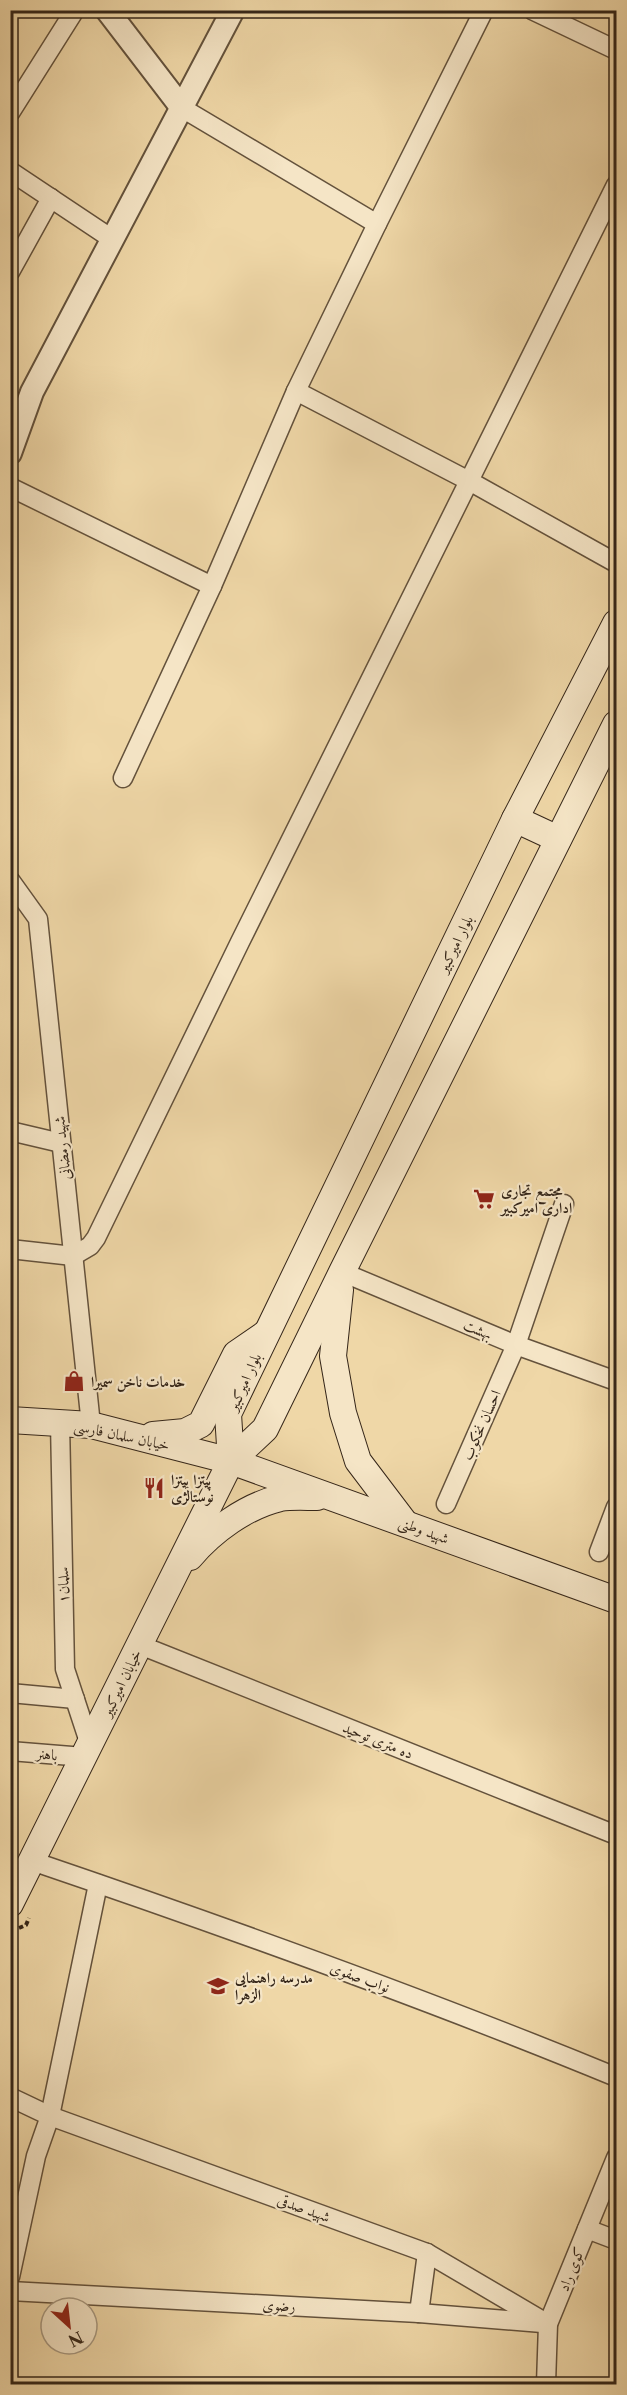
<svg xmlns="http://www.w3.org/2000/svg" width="627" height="2395" font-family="'Libre Caslon Text',Amiri,serif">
	<rect width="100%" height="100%" fill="#efd7a7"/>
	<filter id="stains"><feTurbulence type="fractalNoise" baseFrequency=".00333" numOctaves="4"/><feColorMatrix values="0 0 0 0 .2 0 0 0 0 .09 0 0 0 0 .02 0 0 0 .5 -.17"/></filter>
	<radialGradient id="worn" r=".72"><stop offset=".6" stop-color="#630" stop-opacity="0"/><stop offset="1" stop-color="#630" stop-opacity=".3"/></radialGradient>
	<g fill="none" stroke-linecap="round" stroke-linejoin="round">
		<defs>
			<g id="minor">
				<path d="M 532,10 L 616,50"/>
				<path d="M 182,108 L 377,224"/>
				<path d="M 10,113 L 75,10"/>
				<path d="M 10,171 L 112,239"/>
				<path d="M 10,272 L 51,198"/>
				<path d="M 296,391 L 471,482 L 616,563"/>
				<path d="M 10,487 L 212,586"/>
				<path d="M 123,778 L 212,586 L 296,391 L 377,224 L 484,10"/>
				<path d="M 10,880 L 38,919 L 91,1425"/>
				<path d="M 10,1131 L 61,1143"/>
				<path d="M 10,1249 L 73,1256 L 90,1246 L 96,1238 L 240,942 L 616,185"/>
				<path d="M 342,1272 L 516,1345 L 616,1381"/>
				<path d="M 60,1422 L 65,1669 L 90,1745"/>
				<path d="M 446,1504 L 516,1345 L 564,1204"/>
				<path d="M 599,1552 L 616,1507"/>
				<path d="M 140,1645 L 616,1835"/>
				<path d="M 10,1693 L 75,1699"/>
				<path d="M 10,1751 L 84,1757"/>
				<path d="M 32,1861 C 229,1928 424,1998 616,2077"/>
				<path d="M 10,2097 L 50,2116 L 427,2253 L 548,2324"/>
				<path d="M 587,2229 L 616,2240"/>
				<path d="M 10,2277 L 36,2156 L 50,2116 L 98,1884"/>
				<path d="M 10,2291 L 419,2313 L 542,2323"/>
				<path d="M 419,2313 L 427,2253"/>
				<path d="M 546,2384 L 548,2324 L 616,2158"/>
			</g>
			<g id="tertiary">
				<path d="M 107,10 L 182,108"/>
				<path d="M 10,453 L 32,392 L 233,10"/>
			</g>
			<g id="secondary">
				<path d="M 515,819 L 558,839"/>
				<path d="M 340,1290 L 333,1356 L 343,1413 L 358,1461 L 405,1523"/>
				<path d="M 10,1420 L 91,1425 L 231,1461 L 616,1600"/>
				<path d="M 153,1435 L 185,1432 L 201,1424 L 236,1354 L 265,1334"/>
				<path d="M 231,1461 L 228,1414 L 515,819 L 616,623"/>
				<path d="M 190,1557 C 212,1531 246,1506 280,1498 C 291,1496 305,1497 317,1497"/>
				<path d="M 10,1904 L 231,1461 L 265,1429 L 342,1272 L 616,724"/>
			</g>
		</defs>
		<use href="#minor" stroke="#64523c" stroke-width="21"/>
		<use href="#tertiary" stroke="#64523c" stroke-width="26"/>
		<use href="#secondary" stroke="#352619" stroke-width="28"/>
		<path stroke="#352619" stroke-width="4" stroke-dasharray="4.5 3" stroke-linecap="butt" d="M 19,1928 L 26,1925 L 29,1918"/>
		<use href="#minor" stroke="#f5e5c6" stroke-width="18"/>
		<use href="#tertiary" stroke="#f5e5c6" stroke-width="22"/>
		<use href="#secondary" stroke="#f5e5c6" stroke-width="26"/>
	</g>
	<defs>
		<symbol id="supermarket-bare" viewBox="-9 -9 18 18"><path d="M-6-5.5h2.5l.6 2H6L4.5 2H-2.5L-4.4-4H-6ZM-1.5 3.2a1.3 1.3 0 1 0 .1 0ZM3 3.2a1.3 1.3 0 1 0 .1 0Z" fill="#8f2418" stroke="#f5e5c6" stroke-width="2.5" paint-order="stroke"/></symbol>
		<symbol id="shop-bare" viewBox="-9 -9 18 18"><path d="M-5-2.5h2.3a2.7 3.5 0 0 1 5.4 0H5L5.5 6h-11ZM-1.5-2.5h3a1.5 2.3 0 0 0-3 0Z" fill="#8f2418" stroke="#f5e5c6" stroke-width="2.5" paint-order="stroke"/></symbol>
		<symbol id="restaurant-bare" viewBox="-9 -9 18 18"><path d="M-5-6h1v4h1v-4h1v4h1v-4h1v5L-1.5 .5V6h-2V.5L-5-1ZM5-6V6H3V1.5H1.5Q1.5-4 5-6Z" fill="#8f2418" stroke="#f5e5c6" stroke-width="2.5" paint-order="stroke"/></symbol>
		<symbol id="school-bare" viewBox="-9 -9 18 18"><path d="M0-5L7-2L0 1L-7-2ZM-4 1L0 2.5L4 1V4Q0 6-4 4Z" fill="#8f2418" stroke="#f5e5c6" stroke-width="2.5" paint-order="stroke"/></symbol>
	</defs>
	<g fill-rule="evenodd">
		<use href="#supermarket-bare" x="469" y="1184" width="30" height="30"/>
		<use href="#shop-bare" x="59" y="1366" width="30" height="30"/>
		<use href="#restaurant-bare" x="139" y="1473" width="30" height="30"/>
		<use href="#school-bare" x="203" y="1971" width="30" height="30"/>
	</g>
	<g text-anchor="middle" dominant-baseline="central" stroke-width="4.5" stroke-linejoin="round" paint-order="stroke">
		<g font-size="15" fill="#352619" stroke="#f5e5c6">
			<text transform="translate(455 944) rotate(-64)">بلوار امیرکبیر</text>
			<text transform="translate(62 1148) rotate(-96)">شهید رمضانی</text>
			<text transform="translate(478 1329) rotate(23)">بهشت</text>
			<text transform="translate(244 1382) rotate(-66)">بلوار امیرکبیر</text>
			<text transform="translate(481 1425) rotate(-66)">احسان نخکوب</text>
			<text transform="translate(122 1435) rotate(12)">خیابان سلمان فارسی</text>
			<text transform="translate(424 1530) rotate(20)">شهید وطنی</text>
			<text transform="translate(63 1585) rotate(-91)">سلمان۱</text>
			<text transform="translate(121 1683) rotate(-64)">خیابان امیرکبیر</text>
			<text transform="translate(378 1740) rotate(22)">ده متری توحید</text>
			<text transform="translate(47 1754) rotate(5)">باهنر</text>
			<text transform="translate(360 1977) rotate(20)">نواب صفوی</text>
			<text transform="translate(304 2208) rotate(20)">شهید صدقی</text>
			<text transform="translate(571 2269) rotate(-68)">کوی راد</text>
			<text transform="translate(279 2305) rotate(3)">رضوی</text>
		</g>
		<g font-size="15" font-weight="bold" fill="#352619" stroke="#f5e5c6" text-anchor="start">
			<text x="501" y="1190">مجتمع تجاری<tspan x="501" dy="17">اداری امیرکبیر</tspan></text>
			<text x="91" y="1381">خدمات ناخن سمیرا</text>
			<text x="171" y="1479">پیتزا پیتزا<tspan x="171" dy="17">نوستالژی</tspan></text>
			<text x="235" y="1977">مدرسه راهنمایی<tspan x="235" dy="17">الزهرا</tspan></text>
		</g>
	</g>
	<rect width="627" height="2395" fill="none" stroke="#efd7a7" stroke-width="36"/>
	<rect x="12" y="12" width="603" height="2371" fill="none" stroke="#352619" stroke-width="3"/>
	<rect x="18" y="18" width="591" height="2359" fill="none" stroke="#352619" stroke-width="1.5"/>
	<g transform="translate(69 2326) rotate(153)"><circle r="28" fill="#f5e5c6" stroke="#a89981" stroke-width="1.5"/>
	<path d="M0-4.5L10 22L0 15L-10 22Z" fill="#8f2418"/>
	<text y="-9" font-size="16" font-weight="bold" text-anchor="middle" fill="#352619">N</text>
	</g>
	<rect width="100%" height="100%" filter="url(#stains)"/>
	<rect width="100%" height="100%" fill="url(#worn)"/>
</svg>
